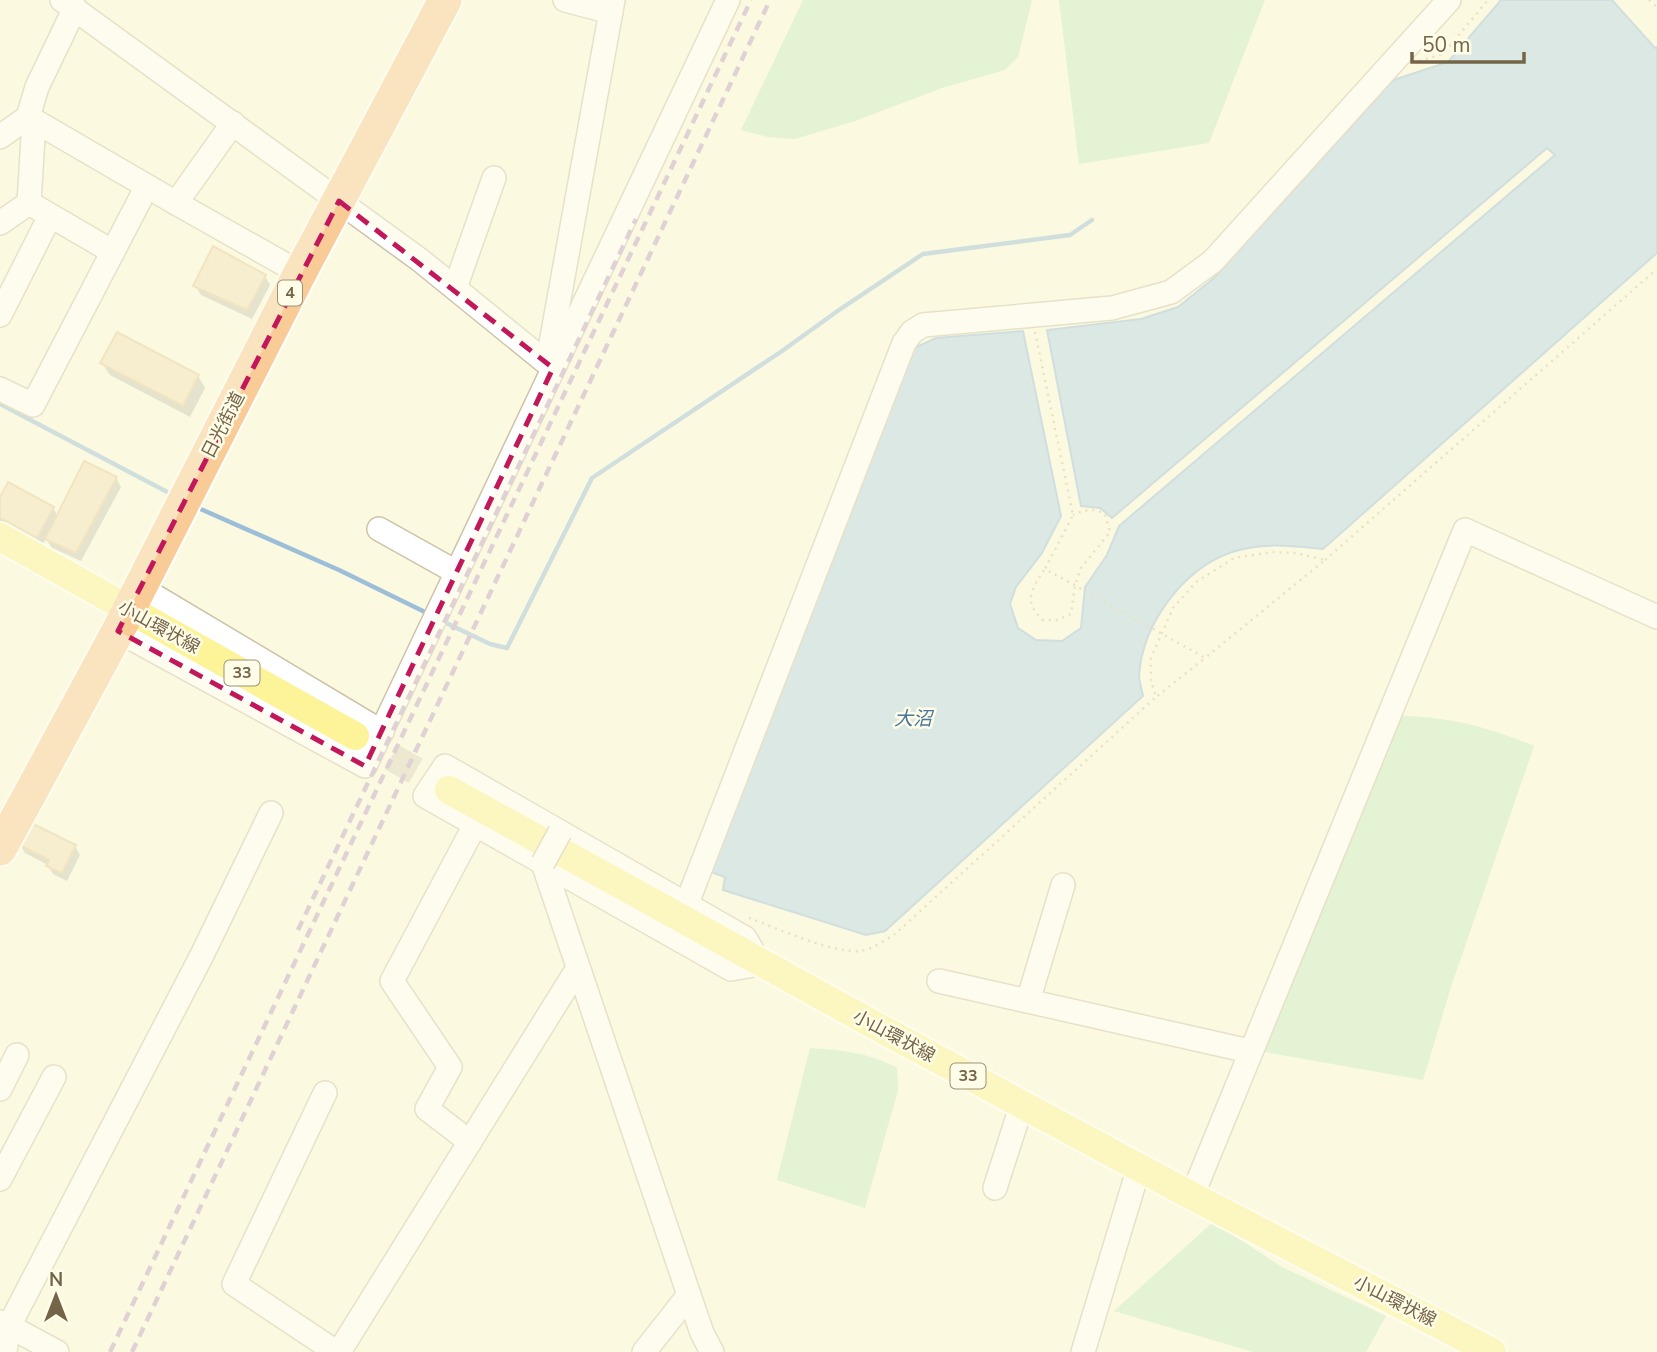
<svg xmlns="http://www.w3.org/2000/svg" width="1657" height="1352" font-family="'Nunito Sans','Noto Sans JP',sans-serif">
	<rect width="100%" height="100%" fill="#fcf9e1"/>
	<g fill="#c5eac0">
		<path d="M 803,0 L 1032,0 L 1018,57 L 1005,70 L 942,88 L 855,121 L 795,139 L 768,137 L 741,130 Z"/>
		<path d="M 1059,0 L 1265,0 L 1209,143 L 1079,164 Z"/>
		<path d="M 1401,716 C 1447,716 1492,728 1534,746 L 1451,987 L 1423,1080 L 1265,1052 L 1268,1038 L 1293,981 L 1378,753 Z"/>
		<path d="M 810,1048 C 840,1050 871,1053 897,1068 L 898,1090 L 865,1208 L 777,1180 Z"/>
		<path d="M 1213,1222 L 1282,1267 L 1386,1316 L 1366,1352 L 1253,1352 L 1114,1311 Z"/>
	</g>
	<path fill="#b6d2e6" stroke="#9cbed8" stroke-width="2" d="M 1501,0 L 1612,0 L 1655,48 L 1657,47 L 1657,253 L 1323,549 C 1292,546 1262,542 1232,552 C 1183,569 1143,623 1139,675 C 1139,682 1142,690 1143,696 L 885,931 L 866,935 L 723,890 L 725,877 L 708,871 L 910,350 L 936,338 L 1023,331 L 1061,516 L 1042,553 L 1016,587 L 1010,604 L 1018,628 L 1036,640 L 1062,641 L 1081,628 L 1085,587 L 1107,555 L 1119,526 L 1555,155 L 1547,148 L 1112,518 L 1100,508 L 1081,506 L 1047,330 L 1141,319 L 1178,307 L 1214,278 L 1393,80 L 1448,62 Z"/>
	<g fill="#0003">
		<path d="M 265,276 L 270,285 L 252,319 L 201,295 L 195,286 Z"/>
		<path d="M 102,363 L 198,376 L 205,388 L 190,417 L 110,375 Z"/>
		<path d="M 116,478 L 121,487 L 81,561 L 52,548 L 46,539 L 42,546 L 0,523 L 0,500 L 53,508 L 58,517 Z"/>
		<path d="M 20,844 L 75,846 L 80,855 L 67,881 L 53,874 L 48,865 L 25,853 Z"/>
	</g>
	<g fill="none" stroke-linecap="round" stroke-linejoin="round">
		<g stroke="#9cbed8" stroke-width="4.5">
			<path d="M 0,404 L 173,495"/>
			<path d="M 196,507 L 339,570 L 429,614"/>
			<path d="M 440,620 L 490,644 L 507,648 L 592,478 L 782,351 L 839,310 L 923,254 L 1070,235 L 1092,220"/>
		</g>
	</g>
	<g fill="#f2dfb8" stroke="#e5cb98" stroke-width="2">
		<path d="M 213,246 L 266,275 L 247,310 L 193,286 Z"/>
		<path d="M 117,332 L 199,375 L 183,406 L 100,363 Z"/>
		<path d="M 84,461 L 117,477 L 76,553 L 45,539 Z"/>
		<path d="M 8,482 L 54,507 L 37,538 L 0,518 L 0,497 Z"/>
		<path d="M 29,822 L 76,845 L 62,873 L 46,866 L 49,860 L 18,844 Z"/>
	</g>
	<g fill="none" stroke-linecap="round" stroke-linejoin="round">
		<path stroke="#dad4bb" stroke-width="28" stroke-dasharray="28 14" stroke-linecap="butt" d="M 355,736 L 449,790"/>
		<defs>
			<g id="minor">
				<path d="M 62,0 L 420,260 L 553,368"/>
				<path d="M 565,0 L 611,12"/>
				<path d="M 28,117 L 37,87 L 75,8"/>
				<path d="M 34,121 L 29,203 L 113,252"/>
				<path d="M 0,137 L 28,117 L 176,203 L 233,123"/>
				<path d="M 176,203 L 300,273"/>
				<path d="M 0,223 L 29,203"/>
				<path d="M 455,288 L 494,178"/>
				<path d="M 0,315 L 50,216"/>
				<path d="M 550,358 L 549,354 L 613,0"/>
				<path d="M 0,389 L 33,405 L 146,188"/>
				<path d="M 379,529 L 456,572"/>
				<path d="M 141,588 L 382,732"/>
				<path d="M 118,631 L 365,766 L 728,0"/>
				<path d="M 445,766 L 745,938 L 760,964 L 731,969 L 425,796 Z"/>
				<path d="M 543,863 L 689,1295 L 702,1333 L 712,1352"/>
				<path d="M 687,903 L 904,343 L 912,332 L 923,325 L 1112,308 L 1171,292 L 1213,261 L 1449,0"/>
				<path d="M 939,981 L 1249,1051"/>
				<path d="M 1028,1001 L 1063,885"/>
				<path d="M 0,1089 L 17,1055"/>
				<path d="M 325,1093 L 234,1284 L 336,1352"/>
				<path d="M 470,1142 L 427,1109 L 450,1067 L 392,981 L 475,825"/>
				<path d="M 0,1179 L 54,1077"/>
				<path d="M 995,1188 L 1022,1104"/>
				<path d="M 1192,1196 L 1465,530 L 1657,617"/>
				<path d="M 0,1322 L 9,1326 L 202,955 L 271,813"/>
				<path d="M 5,1352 L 9,1326 L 57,1352"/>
				<path d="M 339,1352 L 578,968"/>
				<path d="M 644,1352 L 689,1295"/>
				<path d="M 1083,1352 L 1139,1167"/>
			</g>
			<g id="major">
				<path d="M 0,537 L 355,736"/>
				<path d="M 449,790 L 876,1026 L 1192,1196 L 1492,1352"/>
			</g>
			<path id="highway" d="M 0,849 L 118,631 L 300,273 L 445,0"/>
		</defs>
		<use href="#minor" stroke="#cec3a8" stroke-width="26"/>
		<use href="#major" stroke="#fff" stroke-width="32"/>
		<use href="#highway" stroke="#fff" stroke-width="37"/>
		<g stroke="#d7c39c" stroke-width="2.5" stroke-dasharray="2 5" stroke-linecap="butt">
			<path d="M 1649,0 L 1657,7"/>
			<path d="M 1419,61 L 1443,54 L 1488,0"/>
			<path d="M 1035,332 L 1073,515 L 1045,569 C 1098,598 1152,628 1205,658 L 1325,560 L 1296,553 L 1272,552 L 1234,558 L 1196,582 L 1173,608 L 1151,658 L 1151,681 L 1156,697 L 1205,658"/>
			<path d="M 1325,560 L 1657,269"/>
			<path d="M 1044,570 C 1031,590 1023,602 1043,620 L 1058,620 L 1071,614 L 1075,585 L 1081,568 L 1110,532 L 1105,514 C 1092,508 1086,509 1073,515"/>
			<path d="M 749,918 C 776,928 834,954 860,951 C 873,949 885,940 895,934 L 1156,697"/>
		</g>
		<use href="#minor" stroke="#fff" stroke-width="23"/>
		<use href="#major" stroke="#fdf398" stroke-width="28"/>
		<use href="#highway" stroke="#f8cb97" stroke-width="33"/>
		<g stroke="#bea0c5" stroke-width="4.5" stroke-dasharray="10 7" stroke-linecap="butt">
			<path d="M 298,930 L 636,219"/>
			<path d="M 110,1352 L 751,0"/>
			<path d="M 132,1352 L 770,0"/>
		</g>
		<defs>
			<path id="minor-bridge" d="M 543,863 L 560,832"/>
		</defs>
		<use href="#minor-bridge" stroke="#cec3a8" stroke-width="26" stroke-linecap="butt"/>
		<use href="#minor-bridge" stroke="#fff" stroke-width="23"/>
	</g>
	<path d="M0 0H1657V1352H0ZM 339,201 L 553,368 L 365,766 L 118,631 Z" fill="#fcf9e1" fill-opacity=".55" fill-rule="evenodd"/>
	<path fill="none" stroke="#c2185b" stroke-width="5" stroke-dasharray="14 9" stroke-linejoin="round" d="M 339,201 L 553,368 L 365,766 L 118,631 Z"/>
	<g text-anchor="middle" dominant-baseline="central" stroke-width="5" stroke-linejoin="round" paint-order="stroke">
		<g fill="#fffce8" stroke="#9e9278" stroke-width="2">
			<rect x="278" y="280.5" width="24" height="25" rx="5"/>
			<rect x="224.5" y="660.5" width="35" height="25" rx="5"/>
			<rect x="950.5" y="1063.5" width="35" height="25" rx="5"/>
		</g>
		<g font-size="16" font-weight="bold" fill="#746448">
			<text x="290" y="293">4</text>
			<text x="242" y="673">33</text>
			<text x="968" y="1076">33</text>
		</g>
		<g font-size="18" fill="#746448" stroke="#fffce8">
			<text transform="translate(223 425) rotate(-63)">日光街道</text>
			<text transform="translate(159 627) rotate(29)">小山環状線</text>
			<text transform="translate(894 1036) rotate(28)">小山環状線</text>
			<text transform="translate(1395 1301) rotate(27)">小山環状線</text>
		</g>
		<g font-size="19" font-style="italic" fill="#4a789d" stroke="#fffce8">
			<text x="913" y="719">大沼</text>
		</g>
	</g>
	<g transform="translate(56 1296)" stroke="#fffce8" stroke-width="5" paint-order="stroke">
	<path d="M0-5L12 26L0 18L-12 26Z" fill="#746448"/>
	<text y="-10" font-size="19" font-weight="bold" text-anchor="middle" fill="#746448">N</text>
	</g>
	<path d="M1412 52v10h112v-10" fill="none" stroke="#746448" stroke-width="3.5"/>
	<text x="1422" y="52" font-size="21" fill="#746448" stroke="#fffce8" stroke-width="5" paint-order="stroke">50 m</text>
</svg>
